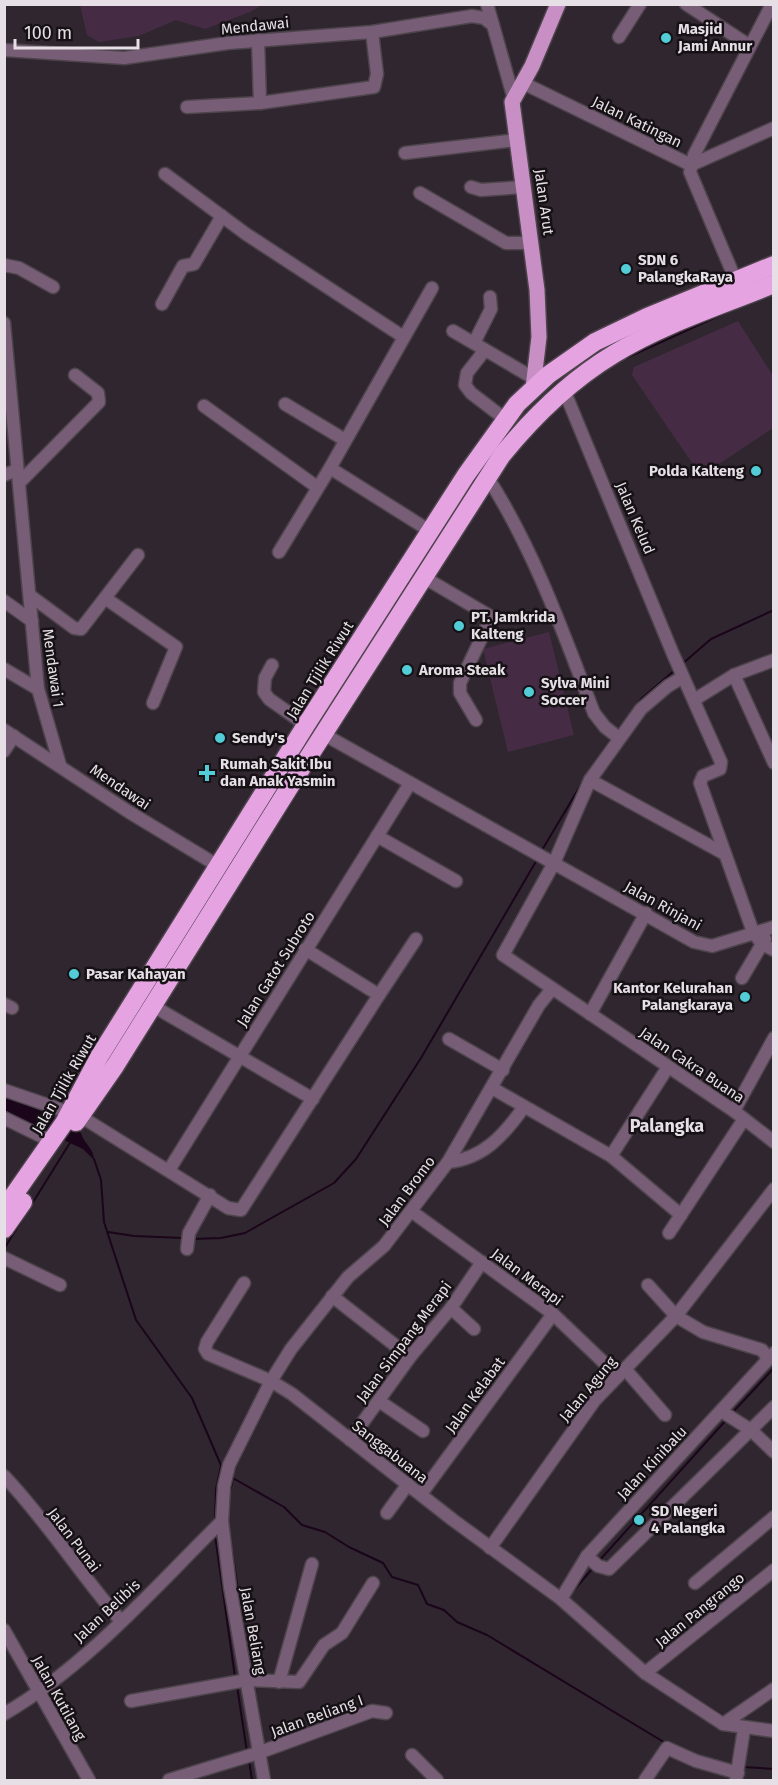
<svg xmlns="http://www.w3.org/2000/svg" width="778" height="1785" font-family="'Fira Sans',sans-serif">
	<rect width="100%" height="100%" fill="#30262f"/>
	<g fill="#452c44">
		<path d="M 80,5 L 80,4 L 262,5 L 250,12 L 205,29 L 176,20 L 139,36 L 99,42 L 87,35 Z"/>
		<path d="M 738,321 L 773,376 L 773,428 L 701,476 L 632,375 L 634,367 Z"/>
		<path d="M 549,632 L 574,735 L 508,752 L 483,649 Z"/>
	</g>
	<path fill="#1b051a" d="M 4,1096 L 51,1115 L 81,1133 C 84,1144 94,1148 94,1160 L 83,1149 L 5,1113 Z"/>
	<g fill="none" stroke-linecap="round" stroke-linejoin="round">
		<g stroke="#1b051a" stroke-width="2">
			<path d="M 626,358 L 725,313"/>
			<path d="M 584,386 L 589,382"/>
			<path d="M 681,665 L 711,639 L 774,610"/>
			<path d="M 337,730 L 394,641"/>
			<path d="M 617,731 L 641,699 L 675,670"/>
			<path d="M 593,765 L 612,738"/>
			<path d="M 276,826 L 328,745"/>
			<path d="M 542,850 L 582,783"/>
			<path d="M 94,1159 L 101,1180 L 104,1222 L 136,1320 L 192,1398 L 223,1470"/>
			<path d="M 108,1232 L 134,1236 L 183,1238"/>
			<path d="M 192,1239 L 221,1238 L 245,1233 L 334,1183 L 356,1159 L 421,1058 L 538,858"/>
			<path d="M 4,1249 L 71,1141"/>
			<path d="M 733,1412 L 774,1368"/>
			<path d="M 231,1477 L 284,1507 L 302,1525 L 325,1532 L 349,1547 L 383,1563 L 392,1577 L 418,1585 L 427,1604 L 444,1610 L 457,1622 L 487,1635 L 667,1744"/>
			<path d="M 229,1496 L 233,1478"/>
			<path d="M 215,1520 L 216,1489 L 221,1466"/>
			<path d="M 215,1535 L 235,1677"/>
			<path d="M 230,1537 L 247,1650"/>
			<path d="M 598,1562 L 727,1419"/>
			<path d="M 573,1591 L 593,1568"/>
			<path d="M 237,1686 L 247,1752"/>
			<path d="M 687,1693 L 725,1717"/>
			<path d="M 249,1760 L 252,1780"/>
			<path d="M 743,1767 L 774,1769"/>
		</g>
		<defs>
			<g id="minor">
				<path d="M 487,4 L 493,25"/>
				<path d="M 686,4 L 750,46"/>
				<path d="M 619,37 L 640,4"/>
				<path d="M 258,40 L 260,103"/>
				<path d="M 4,50 L 124,58 L 228,43 L 372,32 L 472,16 L 484,18 L 493,25 L 513,96"/>
				<path d="M 523,83 L 691,165"/>
				<path d="M 187,107 L 260,103 L 374,87 L 377,74 L 372,32"/>
				<path d="M 405,153 L 517,140"/>
				<path d="M 691,165 L 774,128"/>
				<path d="M 165,174 L 246,234 L 402,336"/>
				<path d="M 471,187 L 481,190 L 523,187"/>
				<path d="M 420,193 L 506,243 L 532,243"/>
				<path d="M 4,265 L 19,268 L 53,287"/>
				<path d="M 736,281 L 690,172 L 694,155 L 772,4"/>
				<path d="M 162,304 L 183,266 L 194,264 L 222,216"/>
				<path d="M 4,323 L 38,689 L 60,765"/>
				<path d="M 453,331 L 535,379"/>
				<path d="M 474,343 L 491,309 L 490,297"/>
				<path d="M 485,350 L 467,373 L 465,385 L 471,393 L 505,419"/>
				<path d="M 564,390 L 673,654 L 721,762 L 720,769 L 703,776 L 700,783 L 753,932 L 762,944 L 774,950"/>
				<path d="M 285,404 L 345,440"/>
				<path d="M 204,406 L 317,487"/>
				<path d="M 330,468 L 430,531"/>
				<path d="M 4,475 L 17,470"/>
				<path d="M 488,478 C 535,552 563,632 594,713 L 605,727 L 619,738"/>
				<path d="M 19,483 L 99,402 L 98,393 L 75,375"/>
				<path d="M 279,552 L 330,468 L 432,288"/>
				<path d="M 425,578 L 488,615 L 489,622 L 460,683 L 460,693 L 476,720"/>
				<path d="M 32,597 L 74,628 L 81,629 L 138,555"/>
				<path d="M 105,598 L 176,647 L 153,703"/>
				<path d="M 4,601 L 32,621"/>
				<path d="M 272,665 L 265,678 L 264,692 L 269,699 L 306,725"/>
				<path d="M 4,669 L 38,689"/>
				<path d="M 734,675 L 774,763"/>
				<path d="M 683,677 L 668,686 L 641,709 L 590,780 L 554,863 L 503,955 L 734,1111 L 774,1142"/>
				<path d="M 694,700 L 734,675 L 774,660"/>
				<path d="M 4,730 L 129,812 L 220,867"/>
				<path d="M 325,735 L 694,942 L 712,946 L 774,927"/>
				<path d="M 4,751 L 14,736"/>
				<path d="M 590,780 L 723,853"/>
				<path d="M 377,836 L 456,881"/>
				<path d="M 742,978 L 765,939"/>
				<path d="M 379,995 L 416,939"/>
				<path d="M 4,1004 L 12,1008"/>
				<path d="M 153,1006 L 313,1099"/>
				<path d="M 590,1014 L 646,913"/>
				<path d="M 449,1039 L 503,1070"/>
				<path d="M 492,1088 L 611,1156 L 681,1215"/>
				<path d="M 4,1090 L 80,1116 L 228,1208 L 241,1210 L 379,995 L 305,949"/>
				<path d="M 734,1111 L 774,1038"/>
				<path d="M 4,1118 L 51,1141"/>
				<path d="M 611,1156 L 668,1067"/>
				<path d="M 448,1162 C 483,1159 504,1135 524,1107"/>
				<path d="M 169,1170 L 409,785"/>
				<path d="M 411,1211 L 553,1314 L 618,1376"/>
				<path d="M 669,1233 L 744,1119"/>
				<path d="M 187,1249 L 189,1233 L 210,1195"/>
				<path d="M 4,1258 L 60,1285"/>
				<path d="M 244,1283 L 207,1342 L 205,1349 L 208,1354 L 271,1381 L 292,1394 L 453,1520 L 561,1599 L 645,1673 L 723,1724 L 774,1731"/>
				<path d="M 648,1285 L 676,1316 L 703,1332 L 762,1350 L 768,1359"/>
				<path d="M 332,1296 L 410,1357"/>
				<path d="M 451,1308 L 474,1329"/>
				<path d="M 625,1369 L 665,1415"/>
				<path d="M 379,1401 L 423,1431"/>
				<path d="M 721,1411 L 751,1430 L 774,1452"/>
				<path d="M 350,1440 L 410,1357 L 451,1308 L 482,1262"/>
				<path d="M 4,1476 C 47,1521 80,1574 121,1621"/>
				<path d="M 421,1494 L 553,1314"/>
				<path d="M 387,1513 L 408,1484"/>
				<path d="M 490,1548 L 595,1400 L 676,1316 L 774,1189"/>
				<path d="M 587,1556 L 598,1566 L 609,1569 L 774,1407"/>
				<path d="M 695,1583 L 774,1517"/>
				<path d="M 561,1599 L 587,1556 L 774,1353"/>
				<path d="M 4,1630 L 89,1780"/>
				<path d="M 645,1673 L 774,1570"/>
				<path d="M 279,1682 L 312,1564"/>
				<path d="M 131,1701 L 247,1680 L 299,1682 L 324,1645 L 342,1633 L 373,1583"/>
				<path d="M 4,1714 C 87,1666 154,1588 222,1521"/>
				<path d="M 723,1724 L 774,1689"/>
				<path d="M 412,1755 L 437,1780"/>
				<path d="M 169,1780 L 258,1753 L 372,1711 L 386,1713"/>
				<path d="M 264,1780 L 230,1587 L 222,1521 L 224,1486 L 229,1465 L 271,1381 L 291,1349 L 348,1277 L 384,1246 L 448,1162 L 539,1005 L 552,989"/>
				<path d="M 645,1780 L 667,1748 L 696,1761 L 738,1773"/>
				<path d="M 736,1780 L 744,1729"/>
			</g>
			<path id="major" d="M 533,388 L 539,337 L 537,290 L 512,102 L 532,66 L 558,4"/>
			<g id="highway">
				<path d="M 76,1122 L 115,1066 L 292,783 L 502,455 C 533,417 571,380 614,354 C 663,324 720,306 774,284"/>
				<path d="M 4,1209 L 64,1123 L 99,1057 L 306,725 L 466,475 L 517,404 L 548,375 L 595,342 L 647,317 L 774,265"/>
				<path d="M 4,1229 L 23,1202"/>
			</g>
		</defs>
		<use href="#minor" stroke="#4d444c" stroke-width="15"/>
		<use href="#major" stroke="#4d444c" stroke-width="18"/>
		<use href="#highway" stroke="#4d444c" stroke-width="21"/>
		<use href="#minor" stroke="#785d77" stroke-width="12"/>
		<use href="#major" stroke="#c78fc4" stroke-width="15"/>
		<use href="#highway" stroke="#e6a3e2" stroke-width="18"/>
	</g>
	<g fill="#52ccd6" stroke="#151115" stroke-width="2">
		<circle cx="666" cy="38" r="6"/>
		<circle cx="626" cy="269" r="6"/>
		<circle cx="756" cy="471" r="6"/>
		<circle cx="459" cy="626" r="6"/>
		<circle cx="407" cy="670" r="6"/>
		<circle cx="529" cy="692" r="6"/>
		<circle cx="220" cy="738" r="6"/>
		<path d="M204 764h6v6h6v6h-6v6h-6v-6h-6v-6h6z"/>
		<circle cx="74" cy="974" r="6"/>
		<circle cx="745" cy="997" r="6"/>
		<circle cx="639" cy="1520" r="6"/>
	</g>
	<g text-anchor="middle" dominant-baseline="central" stroke-width="5" stroke-linejoin="round" paint-order="stroke">
		<g font-size="15" fill="#e6dfe5" stroke="#151115">
			<text transform="translate(255 26) rotate(-6)">Mendawai</text>
			<text transform="translate(637 122) rotate(26)">Jalan Katingan</text>
			<text transform="translate(544 202) rotate(82)">Jalan Arut</text>
			<text transform="translate(635 518) rotate(67)">Jalan Kelud</text>
			<text transform="translate(53 668) rotate(82)">Mendawai 1</text>
			<text transform="translate(320 670) rotate(-58)">Jalan Tjilik Riwut</text>
			<text transform="translate(120 787) rotate(34)">Mendawai</text>
			<text transform="translate(663 906) rotate(29)">Jalan Rinjani</text>
			<text transform="translate(276 969) rotate(-58)">Jalan Gatot Subroto</text>
			<text transform="translate(692 1065) rotate(34)">Jalan Cakra Buana</text>
			<text transform="translate(64 1084) rotate(-60)">Jalan Tjilik Riwut</text>
			<text transform="translate(407 1191) rotate(-53)">Jalan Bromo</text>
			<text transform="translate(527 1277) rotate(37)">Jalan Merapi</text>
			<text transform="translate(404 1342) rotate(-53)">Jalan Simpang Merapi</text>
			<text transform="translate(588 1389) rotate(-50)">Jalan Agung</text>
			<text transform="translate(475 1395) rotate(-54)">Jalan Kelabat</text>
			<text transform="translate(390 1452) rotate(38)">Sanggabuana</text>
			<text transform="translate(652 1463) rotate(-47)">Jalan Kinibalu</text>
			<text transform="translate(74 1540) rotate(53)">Jalan Punai</text>
			<text transform="translate(700 1610) rotate(-39)">Jalan Pangrango</text>
			<text transform="translate(107 1611) rotate(-43)">Jalan Belibis</text>
			<text transform="translate(253 1631) rotate(80)">Jalan Beliang</text>
			<text transform="translate(59 1698) rotate(61)">Jalan Kutilang</text>
			<text transform="translate(317 1716) rotate(-20)">Jalan Beliang I</text>
		</g>
		<g font-size="15" font-weight="bold" fill="#e6dfe5" stroke="#151115" text-anchor="start">
			<text x="678" y="29">Masjid<tspan x="678" dy="17">Jami Annur</tspan></text>
			<text x="638" y="260">SDN 6<tspan x="638" dy="17">PalangkaRaya</tspan></text>
			<text x="744" y="471" text-anchor="end">Polda Kalteng</text>
			<text x="471" y="617">PT. Jamkrida<tspan x="471" dy="17">Kalteng</tspan></text>
			<text x="419" y="670">Aroma Steak</text>
			<text x="541" y="683">Sylva Mini<tspan x="541" dy="17">Soccer</tspan></text>
			<text x="232" y="738">Sendy's</text>
			<text x="220" y="764">Rumah Sakit Ibu<tspan x="220" dy="17">dan Anak Yasmin</tspan></text>
			<text x="86" y="974">Pasar Kahayan</text>
			<text x="733" y="988" text-anchor="end">Kantor Kelurahan<tspan x="733" dy="17">Palangkaraya</tspan></text>
			<text x="651" y="1511">SD Negeri<tspan x="651" dy="17">4 Palangka</tspan></text>
		</g>
		<g font-size="18" font-weight="bold" fill="#e6dfe5" stroke="#151115">
			<text x="667" y="1126">Palangka</text>
		</g>
	</g>
	<rect width="778" height="1785" fill="none" stroke="#e6dfe5" stroke-width="12"/>
	<path d="M15 39v9h123v-9" fill="none" stroke="#e6dfe5" stroke-width="3"/>
	<text x="24" y="39" font-size="18" fill="#e6dfe5" stroke="#151115" stroke-width="4.5" paint-order="stroke">100 m</text>
</svg>
